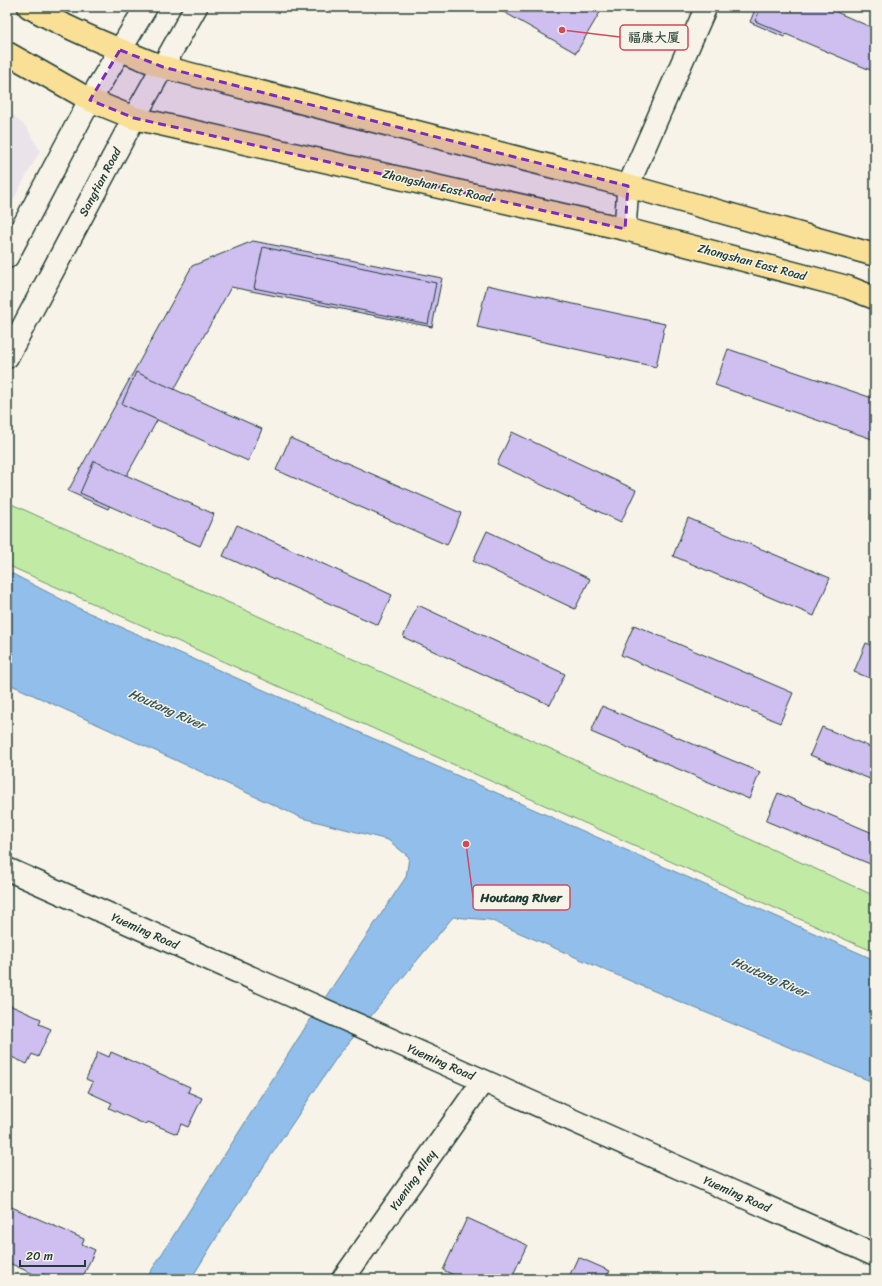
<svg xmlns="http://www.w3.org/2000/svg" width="882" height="1286" font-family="Sriracha,'LXGW WenKai TC',sans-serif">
	<rect width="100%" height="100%" fill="#f7f3e8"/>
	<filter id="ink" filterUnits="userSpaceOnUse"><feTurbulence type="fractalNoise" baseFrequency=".025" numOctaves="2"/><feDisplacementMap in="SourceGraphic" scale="8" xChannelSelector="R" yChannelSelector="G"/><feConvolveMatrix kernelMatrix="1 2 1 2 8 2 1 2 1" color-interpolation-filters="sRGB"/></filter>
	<g filter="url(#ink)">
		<path fill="#ebe3ea" d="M 7,109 L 27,128 L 40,151 L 7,211 Z"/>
		<path fill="#c1eaa5" stroke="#70946c" d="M 7,502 L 875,896 L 875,952 L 851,942 L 7,565 Z"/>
		<path fill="#91beeb" stroke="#638aa2" d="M 7,571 L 78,608 L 875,960 L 875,1083 L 642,986 L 490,920 L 453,917 L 337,1057 L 223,1227 L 191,1279 L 146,1279 L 308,1023 L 406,877 L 409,857 L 388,840 L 302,818 L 7,683 Z"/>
		<g fill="#cebff0" stroke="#1f3d34">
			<path d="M 495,7 L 603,7 L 576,53 Z"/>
			<path d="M 756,7 L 797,7 L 784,37 L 750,22 Z"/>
			<path d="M 761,7 L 825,7 L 875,29 L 875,72 L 755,21 Z"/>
			<path d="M 253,241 L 442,278 L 432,327 L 231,287 L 108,509 L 68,491 L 192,266 Z"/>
			<path d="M 263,247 L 436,283 L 428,324 L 254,288 Z"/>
			<path d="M 487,285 L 665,324 L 656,367 L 477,327 Z"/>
			<path d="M 728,349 L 875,399 L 875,440 L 715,385 Z"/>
			<path d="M 136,372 L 262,429 L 248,461 L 122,404 Z"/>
			<path d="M 512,432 L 636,490 L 621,522 L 497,464 Z"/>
			<path d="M 290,438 L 461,513 L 447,545 L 276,470 Z"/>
			<path d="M 94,461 L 214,514 L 200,546 L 80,493 Z"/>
			<path d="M 688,518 L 830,578 L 814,616 L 673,556 Z"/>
			<path d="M 237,525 L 392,595 L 378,625 L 223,556 Z"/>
			<path d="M 487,531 L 590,579 L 575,609 L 473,561 Z"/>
			<path d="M 418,605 L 565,674 L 550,705 L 403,637 Z"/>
			<path d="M 634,625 L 793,693 L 780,723 L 621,655 Z"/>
			<path d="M 866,643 L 875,647 L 875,680 L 854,672 Z"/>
			<path d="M 602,706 L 760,772 L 749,799 L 591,732 Z"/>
			<path d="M 822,727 L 875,749 L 875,781 L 810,755 Z"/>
			<path d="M 778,793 L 875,834 L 875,866 L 766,821 Z"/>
			<path d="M 7,1004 L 41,1019 L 39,1024 L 51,1029 L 38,1057 L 32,1054 L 27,1064 L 7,1055 Z"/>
			<path d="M 98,1052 L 109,1057 L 111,1052 L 190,1087 L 188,1092 L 202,1098 L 188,1127 L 181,1124 L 177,1134 L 148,1122 L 146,1125 L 109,1108 L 112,1103 L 88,1092 L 93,1082 L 86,1079 Z"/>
			<path d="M 7,1205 L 84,1239 L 82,1244 L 95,1250 L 82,1279 L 75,1276 L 73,1279 L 54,1279 L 41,1273 L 40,1277 L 7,1262 Z"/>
			<path d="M 467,1218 L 527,1245 L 511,1279 L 462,1279 L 443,1270 Z"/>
			<path d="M 578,1257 L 610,1271 L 608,1274 L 619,1279 L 568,1279 Z"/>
		</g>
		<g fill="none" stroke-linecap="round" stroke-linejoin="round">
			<defs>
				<path id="minor" d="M 625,229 L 628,186 L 706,7"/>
				<g id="tertiary">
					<path d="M 7,869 L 875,1255"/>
					<path d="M 343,1279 L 483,1081"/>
				</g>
				<g id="secondary">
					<path d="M 7,257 L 90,100 L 146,7"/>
					<path d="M 7,357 L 134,118 L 196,7"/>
				</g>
				<g id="primary">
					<path d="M 29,7 C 72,31 118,49 163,67 L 628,186 L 875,255"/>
					<path d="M 7,53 L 90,100 L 134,118 L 625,229 L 847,287 L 875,298"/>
				</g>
			</defs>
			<use href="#minor" stroke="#1f3d34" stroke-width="24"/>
			<use href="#tertiary" stroke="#1f3d34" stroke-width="25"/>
			<use href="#secondary" stroke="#1f3d34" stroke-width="25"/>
			<use href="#primary" stroke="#1f3d34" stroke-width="25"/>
			<use href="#minor" stroke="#f7f3e8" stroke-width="21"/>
			<use href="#tertiary" stroke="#f7f3e8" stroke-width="22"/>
			<use href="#secondary" stroke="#f7f3e8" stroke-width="22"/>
			<use href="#primary" stroke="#fadf96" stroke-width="22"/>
		</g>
	</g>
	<path fill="#7b2cbf" fill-opacity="0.2" stroke="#7b2cbf" stroke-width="3" stroke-dasharray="8 5" stroke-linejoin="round" d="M 120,50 L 163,67 L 628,186 L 625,229 L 134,118 L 90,100 Z"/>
	<g text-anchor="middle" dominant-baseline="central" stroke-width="3" stroke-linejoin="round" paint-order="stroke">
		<g font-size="12" fill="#1f3d34" stroke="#f7f3e8">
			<text transform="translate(100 182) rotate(-62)">Sangtian Road</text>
			<text transform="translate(437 186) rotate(13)">Zhongshan East Road</text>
			<text transform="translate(752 262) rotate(15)">Zhongshan East Road</text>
			<text transform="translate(145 931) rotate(24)">Yueming Road</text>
			<text transform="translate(441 1062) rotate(24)">Yueming Road</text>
			<text transform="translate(413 1180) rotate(-55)">Yuening Alley</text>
			<text transform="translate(737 1194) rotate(24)">Yueming Road</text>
		</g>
		<g font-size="13" font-style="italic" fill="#365759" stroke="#f7f3e8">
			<text transform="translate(167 709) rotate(24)">Houtang River</text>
			<text transform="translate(770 977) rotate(24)">Houtang River</text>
		</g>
	</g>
	<path fill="none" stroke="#d1495b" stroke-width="1.5" d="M562 30L620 37M466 844L473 897"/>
	<g fill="#d1495b" stroke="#f7f3e8" stroke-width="1.5">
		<circle cx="562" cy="30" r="4"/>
		<circle cx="466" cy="844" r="4"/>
	</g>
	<g fill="#f7f3e8" stroke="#d1495b" stroke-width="1.5">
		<rect x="620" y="25" width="68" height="25" rx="4"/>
		<rect x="473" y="885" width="97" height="25" rx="4"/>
	</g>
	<g font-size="13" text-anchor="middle" font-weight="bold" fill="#1f3d34">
		<text x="654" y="42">福康大厦</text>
		<text x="521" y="902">Houtang River</text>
	</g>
	<rect width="882" height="1286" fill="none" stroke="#f7f3e8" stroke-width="24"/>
	<rect x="12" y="12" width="858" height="1262" fill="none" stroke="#1f3d34" stroke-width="1.5" filter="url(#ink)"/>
	<path d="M20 1260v6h65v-6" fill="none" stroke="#1f3d34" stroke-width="2"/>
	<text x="26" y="1260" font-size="12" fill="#1f3d34" stroke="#f7f3e8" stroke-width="3" paint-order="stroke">20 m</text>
</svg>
